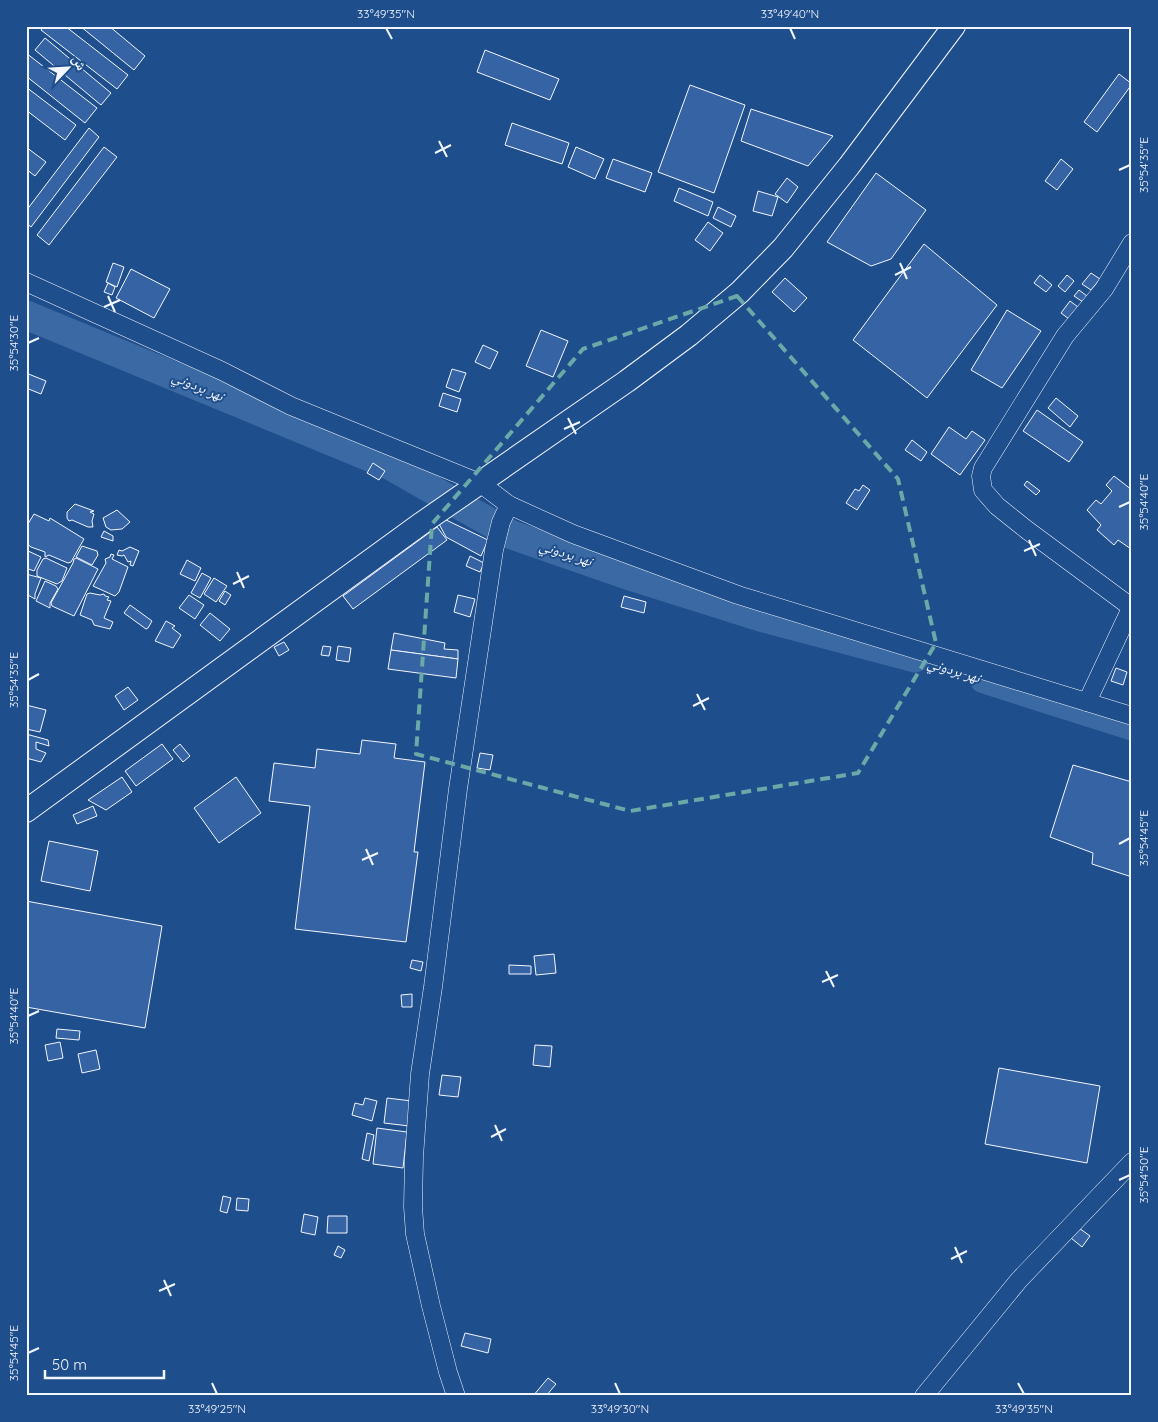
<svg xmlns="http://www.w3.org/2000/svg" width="1158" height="1422" font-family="Quicksand,'Noto Naskh Arabic',sans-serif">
	<rect width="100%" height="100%" fill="#1f4e8c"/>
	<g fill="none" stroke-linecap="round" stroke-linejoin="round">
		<g stroke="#3b69a3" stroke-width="29">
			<path d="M 26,315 L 389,465 L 512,535 L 633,577 L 760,617 L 915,658"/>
			<path d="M 984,679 L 1132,726"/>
		</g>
	</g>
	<g fill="#3563a3" stroke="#f2f6ff">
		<path d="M 44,26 L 65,26 L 128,75 L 117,89 L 41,30 Z"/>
		<path d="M 80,26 L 109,26 L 145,56 L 134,70 Z"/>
		<path d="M 45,38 L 111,93 L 101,105 L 35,50 Z"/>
		<path d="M 485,50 L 559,79 L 550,100 L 477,72 Z"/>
		<path d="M 26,53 L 97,108 L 85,123 L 26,76 Z"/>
		<path d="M 1119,74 L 1132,84 L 1097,132 L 1084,122 Z"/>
		<path d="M 690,85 L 745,105 L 714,193 L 658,172 Z"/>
		<path d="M 26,87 L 76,125 L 65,140 L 26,110 Z"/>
		<path d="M 751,109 L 833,136 L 808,166 L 741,141 Z"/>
		<path d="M 512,123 L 569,143 L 562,164 L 505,145 Z"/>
		<path d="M 89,128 L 99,137 L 31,227 L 26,223 L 26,211 Z"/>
		<path d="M 26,147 L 46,162 L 35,176 L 26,169 Z"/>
		<path d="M 104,147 L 117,157 L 49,245 L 37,235 Z"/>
		<path d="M 576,147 L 604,159 L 595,179 L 568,167 Z"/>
		<path d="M 613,159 L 652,173 L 645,192 L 606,178 Z"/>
		<path d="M 1061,159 L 1073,169 L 1057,190 L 1045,181 Z"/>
		<path d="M 876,173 L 926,210 L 891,259 L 871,266 L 827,242 Z"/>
		<path d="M 787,178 L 798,187 L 787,203 L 775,194 Z"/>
		<path d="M 679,188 L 713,202 L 708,216 L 674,201 Z"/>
		<path d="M 758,191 L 778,197 L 772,216 L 753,211 Z"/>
		<path d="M 718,207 L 736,216 L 731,227 L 713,218 Z"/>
		<path d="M 708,222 L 723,233 L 710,251 L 695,240 Z"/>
		<path d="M 924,244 L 997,305 L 927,398 L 853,340 Z"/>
		<path d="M 113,263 L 124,267 L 117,287 L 106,282 Z"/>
		<path d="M 131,269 L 170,289 L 154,318 L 116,298 Z"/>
		<path d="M 1091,273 L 1100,279 L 1091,290 L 1082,284 Z"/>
		<path d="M 1040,275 L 1052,285 L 1046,292 L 1034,283 Z"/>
		<path d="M 1067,275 L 1074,281 L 1065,292 L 1058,286 Z"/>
		<path d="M 785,278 L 807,298 L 794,312 L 772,292 Z"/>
		<path d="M 108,283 L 115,287 L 112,295 L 104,292 Z"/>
		<path d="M 1079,290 L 1087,296 L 1083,302 L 1074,296 Z"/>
		<path d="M 1070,301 L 1078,307 L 1069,319 L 1061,313 Z"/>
		<path d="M 1007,310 L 1041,331 L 1002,388 L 971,370 Z"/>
		<path d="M 541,330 L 568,341 L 553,377 L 526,366 Z"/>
		<path d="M 483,345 L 498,352 L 490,369 L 475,362 Z"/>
		<path d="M 452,369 L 466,373 L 459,392 L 446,387 Z"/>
		<path d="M 26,373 L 46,381 L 41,394 L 26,388 Z"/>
		<path d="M 443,393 L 461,399 L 457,412 L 439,406 Z"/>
		<path d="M 1056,398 L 1078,416 L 1070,427 L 1048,408 Z"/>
		<path d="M 1037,410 L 1083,442 L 1069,462 L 1023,431 Z"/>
		<path d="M 949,427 L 966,439 L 972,431 L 985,440 L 960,475 L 931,454 Z"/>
		<path d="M 912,440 L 927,452 L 921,461 L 905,450 Z"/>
		<path d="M 373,463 L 385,471 L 379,480 L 367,473 Z"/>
		<path d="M 1114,476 L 1132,490 L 1131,549 L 1118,540 L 1114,545 L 1097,530 L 1101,525 L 1087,510 L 1096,500 L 1101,504 L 1112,491 L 1106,485 Z"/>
		<path d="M 1027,481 L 1040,491 L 1036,495 L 1024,485 Z"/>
		<path d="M 863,485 L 870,490 L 857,510 L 846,503 L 855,489 L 859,491 Z"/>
		<path d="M 75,504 L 94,511 L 90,512 L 94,514 L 92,521 L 93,527 L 88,527 L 72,520 L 69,521 L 67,518 L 67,512 Z"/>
		<path d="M 117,510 L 130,522 L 122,529 L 111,530 L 106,527 L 103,518 Z"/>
		<path d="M 34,514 L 49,521 L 50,518 L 84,539 L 71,562 L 68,563 L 49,555 L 45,557 L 45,552 L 31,547 L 26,543 L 26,527 Z"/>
		<path d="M 444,519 L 488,540 L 481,556 L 446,537 L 438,522 Z"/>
		<path d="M 437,527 L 447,540 L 353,609 L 343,596 Z"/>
		<path d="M 104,531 L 113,536 L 113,541 L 101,537 Z"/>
		<path d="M 82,546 L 97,551 L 98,555 L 92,565 L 76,557 Z"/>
		<path d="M 130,547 L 139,551 L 133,566 L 130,565 L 131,561 L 128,562 L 124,555 L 122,556 L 117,555 L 119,550 L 122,551 Z"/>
		<path d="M 26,550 L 41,557 L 34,571 L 26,568 Z"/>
		<path d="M 111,554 L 114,555 L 112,559 L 128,567 L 119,592 L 115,596 L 93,586 L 106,563 L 105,559 L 110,557 Z"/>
		<path d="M 470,556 L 484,563 L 480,572 L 466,566 Z"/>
		<path d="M 46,558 L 67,568 L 62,581 L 57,584 L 37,576 L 37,570 L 43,559 Z"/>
		<path d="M 76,558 L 98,569 L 74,616 L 52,606 L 51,603 L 73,563 L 74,559 Z"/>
		<path d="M 187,560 L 201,568 L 195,581 L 180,574 Z"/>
		<path d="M 202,573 L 211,578 L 200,598 L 191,593 Z"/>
		<path d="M 26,574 L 41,578 L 35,594 L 35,599 L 26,594 Z"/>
		<path d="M 214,578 L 227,586 L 216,602 L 204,594 Z"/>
		<path d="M 45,581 L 56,586 L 58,589 L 50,603 L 50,608 L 36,601 Z"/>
		<path d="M 225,591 L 231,595 L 225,605 L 219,601 Z"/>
		<path d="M 90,593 L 100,595 L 104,594 L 105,596 L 109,597 L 107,600 L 111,601 L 104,618 L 113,622 L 110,629 L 94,625 L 92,620 L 80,615 L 87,594 Z"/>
		<path d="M 189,595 L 204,605 L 195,619 L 179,608 Z"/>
		<path d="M 458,595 L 475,599 L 470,617 L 454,612 Z"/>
		<path d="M 624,596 L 646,602 L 644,613 L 621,607 Z"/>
		<path d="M 130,605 L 152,621 L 148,628 L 146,629 L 124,613 Z"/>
		<path d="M 210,613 L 230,629 L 220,641 L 200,625 Z"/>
		<path d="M 166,621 L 175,626 L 172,628 L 181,635 L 173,648 L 155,641 Z"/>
		<path d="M 394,633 L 445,643 L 444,649 L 458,650 L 458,659 L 391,650 Z"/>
		<path d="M 284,642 L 289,650 L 279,656 L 274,647 Z"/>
		<path d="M 323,646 L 331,647 L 329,656 L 321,655 Z"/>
		<path d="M 338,646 L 351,648 L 349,662 L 336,660 Z"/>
		<path d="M 391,650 L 458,659 L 456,678 L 388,669 Z"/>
		<path d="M 1116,668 L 1127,672 L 1123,685 L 1111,681 Z"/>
		<path d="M 128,687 L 138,700 L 124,710 L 115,696 Z"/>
		<path d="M 26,705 L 46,710 L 40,732 L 26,729 Z"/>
		<path d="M 26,734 L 48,740 L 49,746 L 36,742 L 36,749 L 46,753 L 41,762 L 26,758 Z"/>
		<path d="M 362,740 L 396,744 L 394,758 L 425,762 L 414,852 L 418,852 L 406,942 L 295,929 L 310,806 L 269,801 L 274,763 L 315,768 L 317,749 L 360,754 Z"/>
		<path d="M 162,744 L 173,759 L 136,786 L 125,771 Z"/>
		<path d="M 180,744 L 190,756 L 183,762 L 173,750 Z"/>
		<path d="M 480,753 L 493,755 L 490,770 L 477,768 Z"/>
		<path d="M 1073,765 L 1132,782 L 1132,877 L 1092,864 L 1093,853 L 1050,837 Z"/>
		<path d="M 122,777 L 132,792 L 106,810 L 88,800 Z"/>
		<path d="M 236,777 L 261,813 L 219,843 L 194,808 Z"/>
		<path d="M 93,806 L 97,816 L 77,824 L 73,815 Z"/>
		<path d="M 49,841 L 98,851 L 90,891 L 41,881 Z"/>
		<path d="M 26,901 L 162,926 L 145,1028 L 26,1007 Z"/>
		<path d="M 554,954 L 556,973 L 536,975 L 534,956 Z"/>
		<path d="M 412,960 L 423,962 L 421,971 L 410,968 Z"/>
		<path d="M 509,965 L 531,966 L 531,974 L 509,974 Z"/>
		<path d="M 412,994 L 412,1007 L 402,1007 L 401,995 Z"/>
		<path d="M 57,1029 L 80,1031 L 79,1040 L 56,1038 Z"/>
		<path d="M 60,1042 L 63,1058 L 48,1061 L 45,1045 Z"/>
		<path d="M 535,1045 L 552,1046 L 550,1067 L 533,1065 Z"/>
		<path d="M 96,1050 L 100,1069 L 82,1073 L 78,1054 Z"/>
		<path d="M 999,1068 L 1100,1086 L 1087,1163 L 985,1144 Z"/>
		<path d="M 442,1075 L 461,1077 L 458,1097 L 439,1095 Z"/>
		<path d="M 365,1098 L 377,1101 L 372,1121 L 352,1115 L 355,1103 L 363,1105 Z"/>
		<path d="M 387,1098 L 412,1101 L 409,1126 L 384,1123 Z"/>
		<path d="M 377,1128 L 407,1132 L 403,1168 L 373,1164 Z"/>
		<path d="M 367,1133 L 374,1135 L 369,1161 L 362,1159 Z"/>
		<path d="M 223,1196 L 231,1198 L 227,1213 L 220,1211 Z"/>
		<path d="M 237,1198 L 249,1199 L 248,1211 L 236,1210 Z"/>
		<path d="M 304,1214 L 318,1217 L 315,1235 L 301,1232 Z"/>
		<path d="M 328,1216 L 347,1216 L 347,1233 L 327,1233 Z"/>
		<path d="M 1079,1228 L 1090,1236 L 1082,1247 L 1071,1238 Z"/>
		<path d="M 338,1246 L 345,1250 L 341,1258 L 334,1255 Z"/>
		<path d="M 465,1333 L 491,1339 L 488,1353 L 461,1346 Z"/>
		<path d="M 548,1378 L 556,1384 L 546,1396 L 533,1396 Z"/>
	</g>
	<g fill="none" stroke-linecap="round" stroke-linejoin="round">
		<defs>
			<g id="minor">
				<path d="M 26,282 L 222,371 L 291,406 L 480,483 L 509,505 L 573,534 L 738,595 L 1132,716"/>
				<path d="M 1131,607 L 1027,530 L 997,506 L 983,490 L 981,476 L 983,468 L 1065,336 L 1104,289 L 1132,243"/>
				<path d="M 1087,702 L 1132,606"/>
				<path d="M 456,1396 L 448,1372 L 431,1306 L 415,1234 L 413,1207 L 414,1157 L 420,1074 L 433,987 L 458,789 L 494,550 L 501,522 L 509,505"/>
				<path d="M 924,1396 L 1019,1280 L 1132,1162"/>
			</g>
			<path id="major" d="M 26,811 L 422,523 L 627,381 L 689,335 L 740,292 L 783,248 L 849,166 L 954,26"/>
		</defs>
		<use href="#minor" stroke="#f2f6ff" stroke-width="19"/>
		<use href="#major" stroke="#f2f6ff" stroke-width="24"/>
		<use href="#minor" stroke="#1f4e8c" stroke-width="18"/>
		<use href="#major" stroke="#1f4e8c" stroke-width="22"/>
	</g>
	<path fill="none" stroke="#6aa9a8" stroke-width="4" stroke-dasharray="10 6" stroke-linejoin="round" d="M 737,296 L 898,479 L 936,643 L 858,773 L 630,811 L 416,754 L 432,524 L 583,349 Z"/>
	<path fill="none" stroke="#f2f6ff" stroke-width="2" d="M 386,28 L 392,39M 790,28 L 795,39M 439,141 L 447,157M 435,153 L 451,145M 1119,170 L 1130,165M 900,263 L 907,279M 895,275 L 911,267M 108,296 L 115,312M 104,307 L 120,300M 28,343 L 39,338M 568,418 L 576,434M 564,429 L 580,422M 1119,507 L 1130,502M 1029,540 L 1036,556M 1024,551 L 1040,544M 237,572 L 244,588M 233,584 L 249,576M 28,680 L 39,674M 697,694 L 705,710M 693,706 L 709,698M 1119,844 L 1130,838M 366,849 L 373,865M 362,860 L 378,853M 826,971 L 834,987M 822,982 L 838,975M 28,1016 L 39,1011M 495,1125 L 502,1141M 491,1137 L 506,1129M 1119,1180 L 1130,1175M 955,1247 L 962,1263M 951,1259 L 967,1251M 164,1280 L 171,1296M 159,1291 L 175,1284M 28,1353 L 39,1348M 212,1383 L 217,1394M 615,1383 L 620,1394M 1018,1383 L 1024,1394"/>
	<g text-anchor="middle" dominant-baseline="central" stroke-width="4" stroke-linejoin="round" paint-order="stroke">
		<g font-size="14" font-style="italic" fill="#f2f6ff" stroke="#1f4e8c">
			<text transform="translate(198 386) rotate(23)">نهر بردوني</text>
			<text transform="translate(566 553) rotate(18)">نهر بردوني</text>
			<text transform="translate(954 670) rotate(17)">نهر بردوني</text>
		</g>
	</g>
	<rect width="1158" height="1422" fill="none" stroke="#1f4e8c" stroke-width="55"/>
	<g transform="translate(68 68) rotate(65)" stroke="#1f4e8c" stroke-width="4" paint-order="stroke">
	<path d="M0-4L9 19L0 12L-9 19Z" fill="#f2f6ff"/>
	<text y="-8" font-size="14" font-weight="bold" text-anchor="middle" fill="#f2f6ff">ش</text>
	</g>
	<path d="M45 1370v8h119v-8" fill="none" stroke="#f2f6ff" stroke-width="2.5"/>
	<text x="52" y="1370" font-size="15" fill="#f2f6ff" stroke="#1f4e8c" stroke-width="4" paint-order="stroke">50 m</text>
	<rect x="28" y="28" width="1102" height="1366" fill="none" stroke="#f2f6ff" stroke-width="2"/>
	<g font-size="12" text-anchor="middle" fill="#f2f6ff">
		<text x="386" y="18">33°49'35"N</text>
		<text x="790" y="18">33°49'40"N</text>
		<text transform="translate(1144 165) rotate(-90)" y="4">35°54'35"E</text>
		<text transform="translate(14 343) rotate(-90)" y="4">35°54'30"E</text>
		<text transform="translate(1144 502) rotate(-90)" y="4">35°54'40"E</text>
		<text transform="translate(14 680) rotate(-90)" y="4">35°54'35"E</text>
		<text transform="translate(1144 838) rotate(-90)" y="4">35°54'45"E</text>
		<text transform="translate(14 1016) rotate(-90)" y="4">35°54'40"E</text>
		<text transform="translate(1144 1175) rotate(-90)" y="4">35°54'50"E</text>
		<text transform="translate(14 1353) rotate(-90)" y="4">35°54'45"E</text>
		<text x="217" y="1413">33°49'25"N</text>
		<text x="620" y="1413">33°49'30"N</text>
		<text x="1024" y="1413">33°49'35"N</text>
	</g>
</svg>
